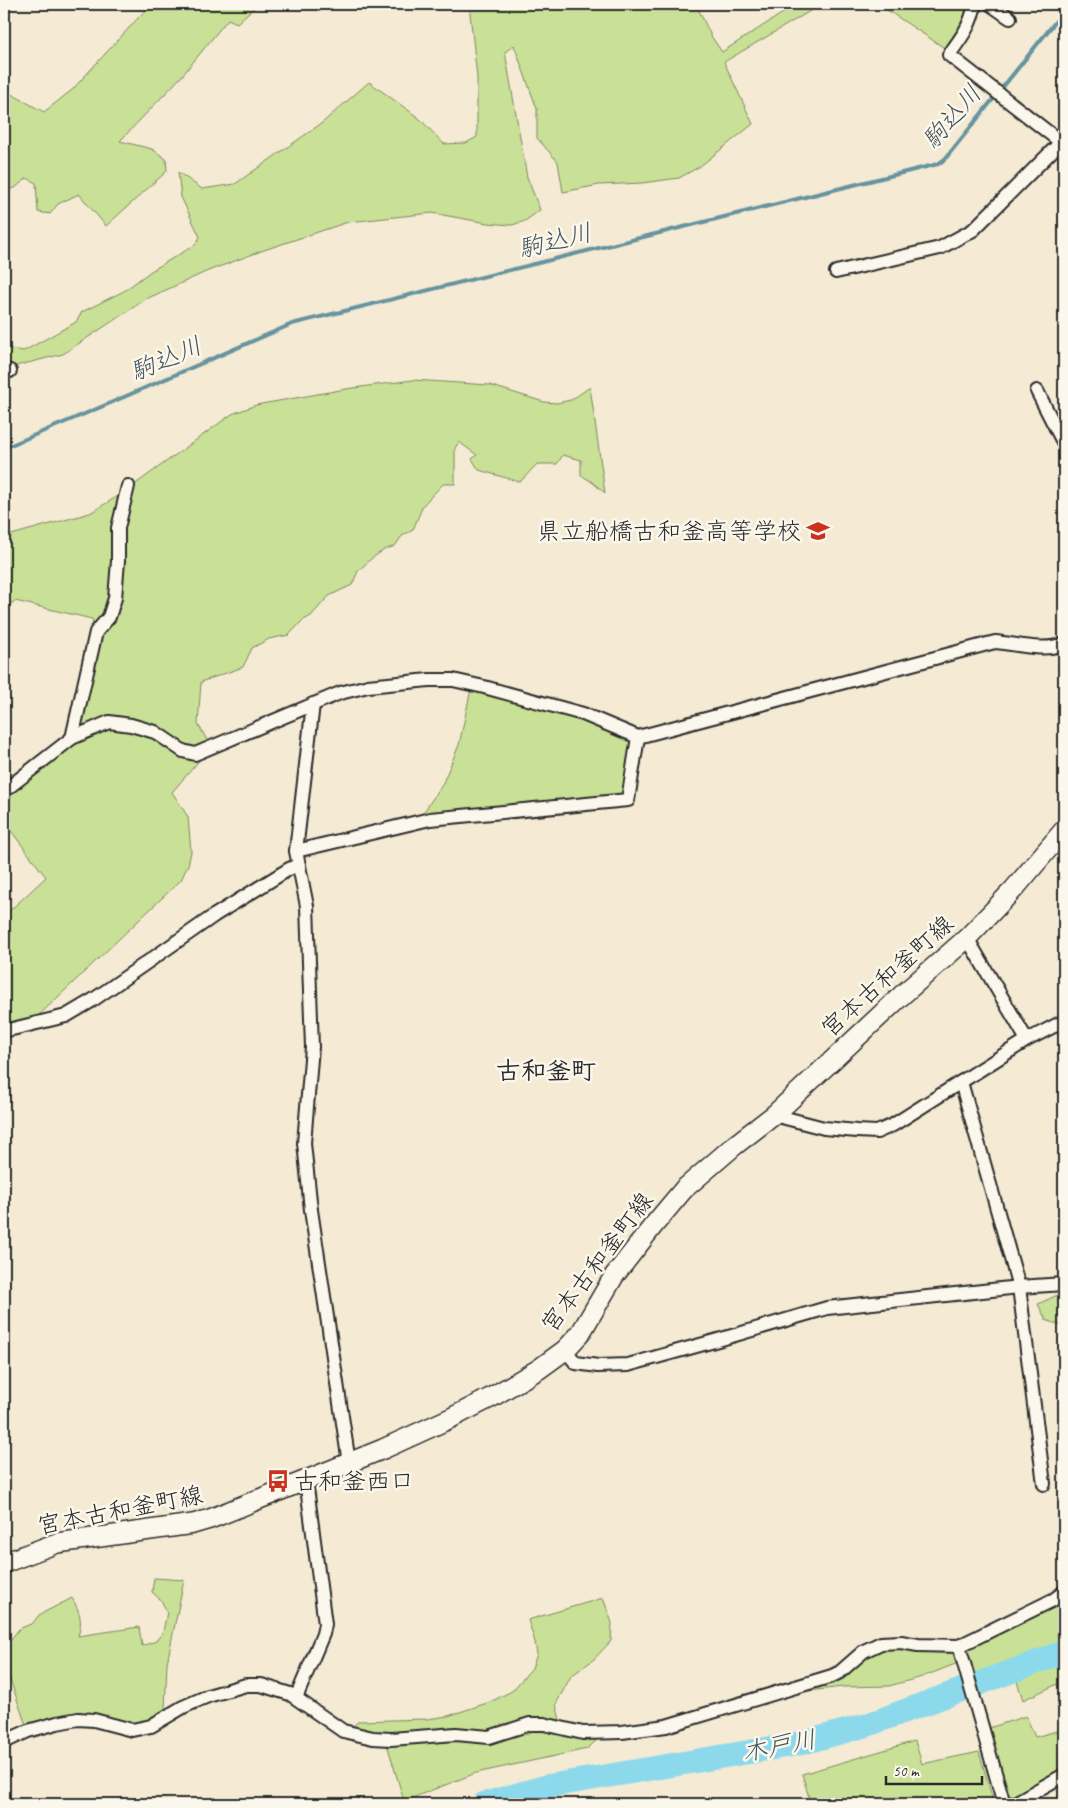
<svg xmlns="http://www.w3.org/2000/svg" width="1068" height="1808" font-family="Caveat,'Klee One',sans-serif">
	<rect width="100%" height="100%" fill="#f5ead3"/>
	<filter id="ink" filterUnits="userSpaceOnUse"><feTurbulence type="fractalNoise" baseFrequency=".02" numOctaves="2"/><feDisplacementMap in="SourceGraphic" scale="10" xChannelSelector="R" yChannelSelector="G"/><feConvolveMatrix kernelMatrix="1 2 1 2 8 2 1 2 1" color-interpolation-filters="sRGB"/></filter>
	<g filter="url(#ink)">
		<g fill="#c9e196" stroke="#7a8660">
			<path d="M 150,4 L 258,4 L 237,23 L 228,19 L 181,77 L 120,141 L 152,149 L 166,159 L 167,171 L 106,226 L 79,194 L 58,204 L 50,214 L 38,212 L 36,183 L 27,178 L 15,188 L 4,190 L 4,90 L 44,112 L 72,90 L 150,5 Z"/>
			<path d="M 469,4 L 696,4 L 711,36 L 722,52 L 797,4 L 822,4 L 724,62 L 753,124 L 699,167 L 679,178 L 642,183 L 599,185 L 563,192 L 558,162 L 537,138 L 537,109 L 514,45 L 505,52 L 527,177 L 540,210 L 525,221 L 512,225 L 487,223 L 432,213 L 348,222 L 264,250 L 208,271 L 146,299 L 63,354 L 8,368 L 4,366 L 4,346 L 11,349 L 24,351 L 76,322 L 82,312 L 124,291 L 151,271 L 195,245 L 200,237 L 181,197 L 178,172 L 202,189 L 235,184 L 322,123 L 369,82 L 419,118 L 444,144 L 466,143 L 477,137 L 477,77 Z"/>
			<path d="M 878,4 L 972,4 L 968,20 L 946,49 Z"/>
			<path d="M 413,380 L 489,385 L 544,402 L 557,403 L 571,400 L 590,387 L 605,493 L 592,482 L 581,475 L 581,460 L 563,455 L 557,464 L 537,464 L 520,482 L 479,470 L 472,459 L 477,455 L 459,442 L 455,448 L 455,484 L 443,484 L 423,505 L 413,530 L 402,536 L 395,546 L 384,550 L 372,558 L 358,571 L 352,585 L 329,596 L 311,616 L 302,621 L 289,635 L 269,639 L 252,648 L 243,667 L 201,682 L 198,724 L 211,747 L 172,792 L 188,817 L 191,852 L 188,865 L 181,880 L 36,1018 L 4,1025 L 4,916 L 46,877 L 5,823 L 4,824 L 4,797 L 74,742 L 95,631 L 92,619 L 15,601 L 4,608 L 4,537 L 90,513 L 123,493 L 232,414 L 256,405 L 346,389 Z"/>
			<path d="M 471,689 L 582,718 L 631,737 L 623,795 L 423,813 L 442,785 L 459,745 Z"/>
			<path d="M 1064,1292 L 1064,1327 L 1046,1320 L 1038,1304 Z"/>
			<path d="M 154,1578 L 184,1580 L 167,1663 L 165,1710 L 151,1724 L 110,1723 L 27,1728 L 4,1662 L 4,1648 L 19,1629 L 33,1623 L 39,1615 L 72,1598 C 80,1612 83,1621 78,1636 L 139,1627 L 142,1646 L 156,1641 L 163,1632 L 167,1612 L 161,1600 L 152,1592 Z"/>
			<path d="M 603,1598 L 612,1623 L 611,1641 L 593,1660 L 571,1676 L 556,1704 L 561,1724 L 488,1732 L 391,1735 L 350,1728 L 359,1721 L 427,1719 L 448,1716 L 490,1702 L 512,1691 L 532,1668 L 537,1654 L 535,1642 L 528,1620 Z"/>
			<path d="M 1064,1599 L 1064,1648 L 974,1682 L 967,1652 L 968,1645 Z"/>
			<path d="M 900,1646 L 931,1651 L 954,1652 L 958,1663 L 922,1677 L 889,1686 L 843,1687 L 783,1694 L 882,1648 Z"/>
			<path d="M 1064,1656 L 1064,1681 L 1023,1700 L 1015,1675 Z"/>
			<path d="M 1026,1716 L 1035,1737 L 1064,1729 L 1064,1771 L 1010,1802 L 989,1728 Z"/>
			<path d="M 544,1729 L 599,1738 L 587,1749 L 476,1773 L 404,1801 L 387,1744 L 455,1740 L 490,1741 L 532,1730 Z"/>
			<path d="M 915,1741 L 922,1764 L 979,1752 L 994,1804 L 811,1804 L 802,1774 Z"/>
		</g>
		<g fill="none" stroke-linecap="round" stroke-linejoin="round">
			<path stroke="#66939f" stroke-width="4" d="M 4,448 L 101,407 L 292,324 L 938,164 L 945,159 L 1064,11"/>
			<path stroke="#8dd9ec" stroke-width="24" d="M 484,1804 L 548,1786 L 802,1743 L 867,1725 L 1064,1652"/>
			<defs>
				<g id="street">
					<path d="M 975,4 C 970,28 962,36 949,55 L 1062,143"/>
					<path d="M 990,4 L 1010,18"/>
					<path d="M 836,272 L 940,248 L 973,230 L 1064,139"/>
					<path d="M 4,369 L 10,371"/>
					<path d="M 1037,391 L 1064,444"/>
					<path d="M 313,704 L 296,851 L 307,906 L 312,1047 L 304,1143 L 311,1210 L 349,1463"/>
					<path d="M 72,738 L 96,632 L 109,617 L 115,598 L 118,561 L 118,528 L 128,486"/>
					<path d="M 4,791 L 72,738 L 109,722 L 131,725 L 155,732 L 183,751 L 195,754 L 340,693 L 368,686 L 429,680 L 453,680 L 484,687 L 583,714 L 638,737 L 995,642 C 1017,644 1043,652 1064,644"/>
					<path d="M 296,851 L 430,819 L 628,800 L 638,737"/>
					<path d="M 967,938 L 1027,1040"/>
					<path d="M 4,1031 L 66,1016 L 93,1000 L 215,915 L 289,869 L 299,865"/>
					<path d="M 961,1082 L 1019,1287 L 1044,1484"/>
					<path d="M 774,1115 L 824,1128 L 857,1131 L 877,1132 L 893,1125 L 1027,1040 L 1064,1021"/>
					<path d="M 565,1350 L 576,1363 L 598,1366 L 628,1365 L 718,1340 L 827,1308 L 1019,1287 L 1064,1284"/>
					<path d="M 959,1646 L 1004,1804"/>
					<path d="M 296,1698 L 323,1634 L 325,1624 L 306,1480"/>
					<path d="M 4,1742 L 28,1731 L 57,1723 L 78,1719 L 94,1720 L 132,1730 L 151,1726 L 183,1707 L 208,1696 L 246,1685 L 261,1685 L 290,1694 L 343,1731 L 373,1738 L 391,1739 L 456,1734 L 489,1737 L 530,1724 L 544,1724 L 583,1733 L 622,1732 L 666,1726 L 832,1676 L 840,1672 L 864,1651 L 881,1643 L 901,1642 L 918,1645 L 959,1646 L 1053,1600 L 1064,1592"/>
					<path d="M 1013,1804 L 1064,1775"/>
				</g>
				<path id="secondary" d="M 4,1563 L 57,1543 L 193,1524 L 210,1519 L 383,1449 L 451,1418 L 492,1397 L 539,1369 L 565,1350 L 580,1334 L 614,1276 L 653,1226 L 684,1189 L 735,1145 L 774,1115 L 901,996 L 967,938 L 1014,889 L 1064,830"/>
			</defs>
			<use href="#street" stroke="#2b2b2b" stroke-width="16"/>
			<use href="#secondary" stroke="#2b2b2b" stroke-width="22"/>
			<use href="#street" stroke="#fbf7ec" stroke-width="12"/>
			<use href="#secondary" stroke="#fbf7ec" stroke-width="19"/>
		</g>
	</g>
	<defs>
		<symbol id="school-bare" viewBox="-9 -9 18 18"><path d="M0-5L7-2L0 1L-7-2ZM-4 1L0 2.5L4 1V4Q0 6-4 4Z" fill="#c8321e" stroke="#fbf7ec" stroke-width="2.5" paint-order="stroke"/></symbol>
		<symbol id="bus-bare" viewBox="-9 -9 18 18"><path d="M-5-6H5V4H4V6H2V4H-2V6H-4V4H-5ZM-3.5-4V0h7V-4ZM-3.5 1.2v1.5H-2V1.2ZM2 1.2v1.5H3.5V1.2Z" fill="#c8321e" stroke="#fbf7ec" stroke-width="2.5" paint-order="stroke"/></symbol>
	</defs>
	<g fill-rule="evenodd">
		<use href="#school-bare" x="802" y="515" width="32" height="32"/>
		<use href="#bus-bare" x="262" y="1465" width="32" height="32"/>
	</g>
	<g text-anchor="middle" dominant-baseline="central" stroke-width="5" stroke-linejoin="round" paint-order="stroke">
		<g font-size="24" fill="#2b2b2b" stroke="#fbf7ec" text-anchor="end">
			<text x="801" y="531">県立船橋古和釜高等学校</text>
			<text x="294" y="1481" text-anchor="start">古和釜西口</text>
		</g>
		<g font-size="24" fill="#2b2b2b" stroke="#fbf7ec">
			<text transform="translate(887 976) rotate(-42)">宮本古和釜町線</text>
			<text transform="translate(597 1262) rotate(-53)">宮本古和釜町線</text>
			<text transform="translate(120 1510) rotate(-11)">宮本古和釜町線</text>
		</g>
		<g font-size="25" font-style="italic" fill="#44565b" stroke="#fbf7ec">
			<text transform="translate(952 117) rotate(-49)">駒込川</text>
			<text transform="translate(555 241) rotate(-14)">駒込川</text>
			<text transform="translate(166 359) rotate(-23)">駒込川</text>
			<text transform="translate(779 1746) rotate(-11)">木戸川</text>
		</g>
		<g font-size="25" font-weight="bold" fill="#2b2b2b" stroke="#fbf7ec">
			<text x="546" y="1071">古和釜町</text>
		</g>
	</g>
	<rect width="1068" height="1808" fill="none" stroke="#fbf7ec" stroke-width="20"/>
	<rect x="10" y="10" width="1048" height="1788" fill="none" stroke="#2b2b2b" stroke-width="2" filter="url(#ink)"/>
	<path d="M886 1776v8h96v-8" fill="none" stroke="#2b2b2b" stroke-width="2.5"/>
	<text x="893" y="1776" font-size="15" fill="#2b2b2b" stroke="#fbf7ec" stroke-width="4" paint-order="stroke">50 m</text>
</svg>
